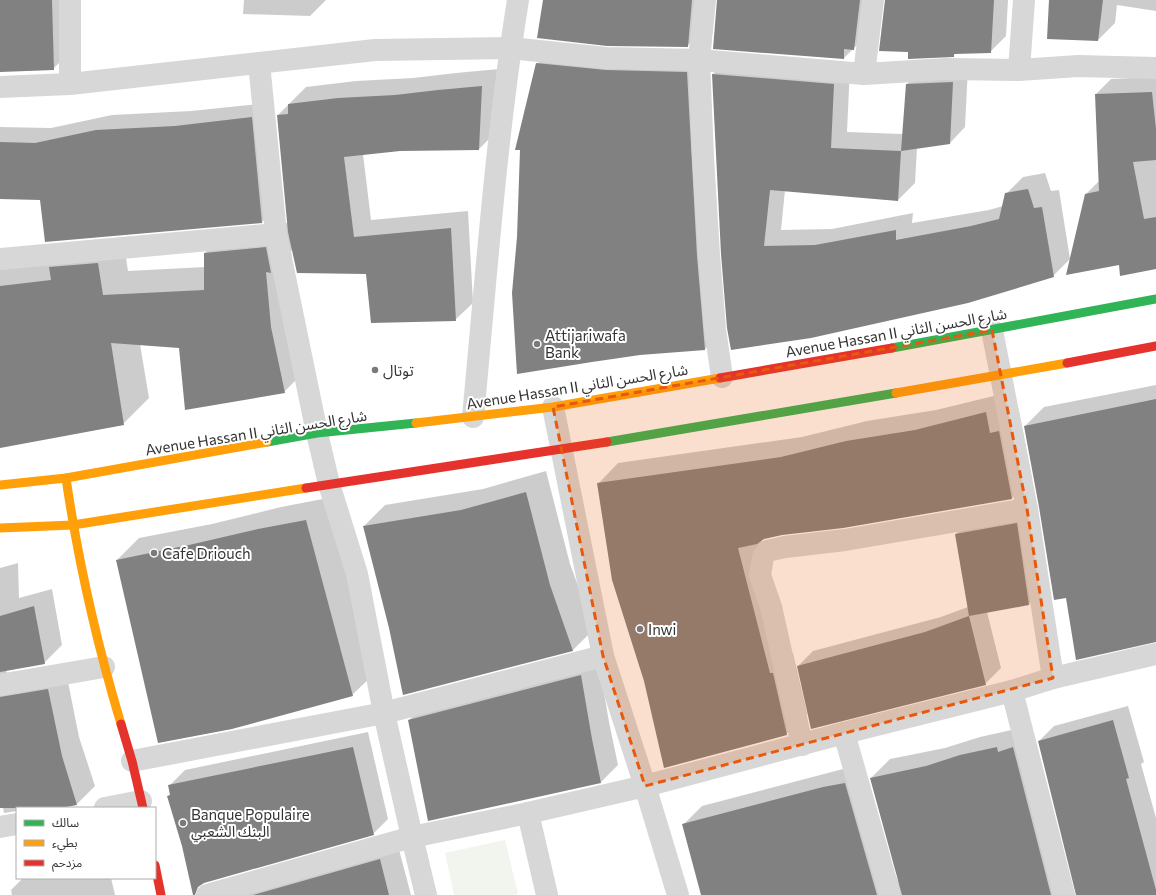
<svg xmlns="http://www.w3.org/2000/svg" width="1156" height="895" font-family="Commissioner,'Noto Sans Arabic',sans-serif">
	<rect width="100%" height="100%" fill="#fff"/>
	<path fill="#f1f5ed" d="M 505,840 L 518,894 L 513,895 L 454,895 L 445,853 Z"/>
	<g fill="#0003">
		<path d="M 0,0 L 72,0 L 73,49 L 53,69 L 0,71 Z"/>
		<path d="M 244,0 L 326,0 L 310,16 L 243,14 Z"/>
		<path d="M 544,0 L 706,0 L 703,31 L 687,46 Z"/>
		<path d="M 723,0 L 873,0 L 869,33 L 844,58 Z"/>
		<path d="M 886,0 L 1008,0 L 1006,36 L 990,52 L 956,53 L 953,56 L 910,52 Z"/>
		<path d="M 1050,0 L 1156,0 L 1156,11 L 1117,5 L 1115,23 L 1098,40 Z"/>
		<path d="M 556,45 L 706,54 L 724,330 L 705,349 L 640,354 L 518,237 L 521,149 L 537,64 Z"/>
		<path d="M 730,57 L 850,67 L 847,132 L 903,134 L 907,84 L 922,69 L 968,67 L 965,127 L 950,143 L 917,148 L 915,183 L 898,200 L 785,190 L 781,230 L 832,229 L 913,213 L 912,223 L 989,210 L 1003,206 L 1006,194 L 1023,177 L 1045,173 L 1051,191 L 1059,190 L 1070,259 L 1053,276 L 722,254 L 713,74 Z"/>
		<path d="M 499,69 L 496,132 L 479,149 L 400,150 L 363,154 L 371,220 L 468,211 L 473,303 L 455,320 L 367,273 L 293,249 L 291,251 L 296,302 L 309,367 L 284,392 L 180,347 L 140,344 L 149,398 L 123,424 L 0,447 L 0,264 L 123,238 L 128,271 L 205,267 L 205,253 L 231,228 L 288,223 L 278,115 L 306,87 L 356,81 L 413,78 L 456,73 Z"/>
		<path d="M 1156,77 L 1156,265 L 1120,264 L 1086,194 L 1099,181 L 1096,94 L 1111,79 Z"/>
		<path d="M 267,103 L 277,206 L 262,222 L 40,199 L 0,198 L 0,127 L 51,128 L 112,115 L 191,111 Z"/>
		<path d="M 1156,385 L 1156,641 L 1067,597 L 1040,507 L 1025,426 L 1044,407 Z"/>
		<path d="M 1006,393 L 1010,413 L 1019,411 L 1032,478 L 1012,498 L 843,527 L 782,534 L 764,538 L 761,540 L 790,654 L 793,653 L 807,714 L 786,734 L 598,484 L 618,463 L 802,437 L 867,421 L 936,410 Z"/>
		<path d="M 546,471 L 570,564 L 594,629 L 573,650 L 403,694 L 390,628 L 364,526 L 385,505 L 483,489 Z"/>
		<path d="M 328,498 L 375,673 L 352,695 L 117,560 L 139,538 L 212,524 L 281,507 Z"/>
		<path d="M 1032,509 L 1044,589 L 1029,604 L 987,612 L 1001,668 L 985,684 L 798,666 L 813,651 L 941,617 L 968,607 L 956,534 L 971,519 Z"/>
		<path d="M 18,563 L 19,598 L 52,589 L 62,645 L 44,663 L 6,670 L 8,675 L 66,672 L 79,737 L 95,786 L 77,804 L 56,808 L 17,808 L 17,811 L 4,813 L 0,793 L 0,568 Z"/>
		<path d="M 598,658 L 609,722 L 618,765 L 601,782 L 409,720 L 426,703 Z"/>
		<path d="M 1128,706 L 1144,762 L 1141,764 L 1156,818 L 1156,895 L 1082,895 L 1039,741 L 1054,726 Z"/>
		<path d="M 1016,729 L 1058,895 L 703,895 L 683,825 L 702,806 L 843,769 L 901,887 L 871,778 L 890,759 L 945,748 L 980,737 Z"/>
		<path d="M 368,732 L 388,819 L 373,834 L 183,845 L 168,797 L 171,793 L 169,786 L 185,770 Z"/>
		<path d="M 397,842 L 411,895 L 223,895 Z"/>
		<path d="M 23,878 L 111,878 L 115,895 L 12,895 L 11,890 Z"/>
	</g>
	<g fill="#818181">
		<path d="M 0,0 L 52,0 L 54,70 L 0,72 Z"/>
		<path d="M 543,0 L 692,0 L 688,47 L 607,46 L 537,38 Z"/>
		<path d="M 717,0 L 860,0 L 854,50 L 844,49 L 844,59 L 713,49 Z"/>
		<path d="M 885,0 L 994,0 L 991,53 L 954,54 L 954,57 L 908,59 L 908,52 L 879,51 Z"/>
		<path d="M 1049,0 L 1103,0 L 1098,41 L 1047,39 Z"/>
		<path d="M 536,63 L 606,70 L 687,72 L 697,256 L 705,350 L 640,355 L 592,362 L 517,374 L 512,293 L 517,237 L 520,150 L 515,150 Z"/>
		<path d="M 712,74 L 834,84 L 831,148 L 901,151 L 898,201 L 770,190 L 764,246 L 815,245 L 896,230 L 896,240 L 971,226 L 999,219 L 1005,193 L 1028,189 L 1034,208 L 1042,207 L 1054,277 L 968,303 L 811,338 L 731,350 L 727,328 L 721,254 Z"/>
		<path d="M 953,82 L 950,144 L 901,151 L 906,84 Z"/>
		<path d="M 482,86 L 479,150 L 400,151 L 344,157 L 354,237 L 451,228 L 456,321 L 371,323 L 366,274 L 297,273 L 288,232 L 277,115 L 288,114 L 288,104 L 338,98 L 395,95 L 438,90 Z"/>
		<path d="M 1152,92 L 1156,129 L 1156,160 L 1133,162 L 1144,219 L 1156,217 L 1156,269 L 1120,276 L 1119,265 L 1066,275 L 1085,194 L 1099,191 L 1095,94 Z"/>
		<path d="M 252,117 L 262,223 L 45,242 L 40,200 L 0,199 L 0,142 L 35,143 L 96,130 L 175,126 Z"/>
		<path d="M 266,247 L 271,273 L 266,272 L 271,327 L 285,393 L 185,410 L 179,348 L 111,343 L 124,425 L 0,448 L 0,286 L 51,280 L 49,267 L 98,263 L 103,295 L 204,290 L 204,253 Z"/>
		<path d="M 1156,399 L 1156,642 L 1076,660 L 1066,598 L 1054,600 L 1039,507 L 1024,426 Z"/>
		<path d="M 986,412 L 990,433 L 999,431 L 1012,499 L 843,528 L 782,535 L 764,539 L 757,544 L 738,548 L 770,673 L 773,673 L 787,735 L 664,768 L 644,681 L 612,580 L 597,483 L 781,457 L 846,441 L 915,430 Z"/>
		<path d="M 526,492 L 550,585 L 573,651 L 403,695 L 389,628 L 363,526 L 461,510 Z"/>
		<path d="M 306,520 L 353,696 L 232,729 L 158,743 L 116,560 L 189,545 L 258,529 Z"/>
		<path d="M 1017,523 L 1029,605 L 969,616 L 955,534 Z"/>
		<path d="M 34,606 L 45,664 L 0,672 L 0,616 Z"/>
		<path d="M 969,616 L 986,685 L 811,729 L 797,666 L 925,632 Z"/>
		<path d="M 581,675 L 592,739 L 601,783 L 428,821 L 408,720 Z"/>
		<path d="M 48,689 L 62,756 L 77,805 L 61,808 L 0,808 L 0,697 Z"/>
		<path d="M 1113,720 L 1129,778 L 1126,779 L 1156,890 L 1156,895 L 1076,895 L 1038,741 Z"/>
		<path d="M 353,747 L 374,835 L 204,883 L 198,887 L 195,895 L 193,895 L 182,846 L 167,796 L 170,795 L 168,785 Z"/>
		<path d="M 997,747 L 998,752 L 1013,747 L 1051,895 L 902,895 L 870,778 L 926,766 L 960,755 Z"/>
		<path d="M 845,783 L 877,895 L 701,895 L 682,824 L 823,787 Z"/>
		<path d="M 380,859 L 389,895 L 253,895 Z"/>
	</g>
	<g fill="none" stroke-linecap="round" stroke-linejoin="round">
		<g stroke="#d7d7d7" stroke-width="22">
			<path d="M 705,0 L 699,60 L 703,157 L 709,255 L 715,329 L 722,377"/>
			<path d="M 259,63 L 276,234 L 317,433 L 329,484 L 357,574 L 384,713 L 412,837 L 426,895"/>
			<path d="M 1019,70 L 1024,0"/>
			<path d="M 864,74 L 873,0"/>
			<path d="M 70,84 L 70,0"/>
			<path d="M 0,87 L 70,84 L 375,50 L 510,48 L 606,58 L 699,60 L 864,74 L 946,69 L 1019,70 L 1078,66 L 1156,68"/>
			<path d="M 0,259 L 276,234"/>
			<path d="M 992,330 L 1027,509 L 1053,678"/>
			<path d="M 553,407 L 603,656 L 645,786 L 678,895"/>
			<path d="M 473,417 C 486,279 496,137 518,0"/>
			<path d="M 0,685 L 104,667"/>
			<path d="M 1012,691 L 1064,895"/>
			<path d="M 844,733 L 890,895"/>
			<path d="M 802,745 L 771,607 L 760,575 L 763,557 L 767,551 L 785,547 L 845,540 L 1027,509"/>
			<path d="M 132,761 L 384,713 L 603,656"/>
			<path d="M 105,808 L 141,801"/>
			<path d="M 528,813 L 547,895"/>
			<path d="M 0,827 L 17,824"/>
			<path d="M 207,895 L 412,837 L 528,813 L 645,786 L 844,733 L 1012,691 L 1053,678 L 1156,654"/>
		</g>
		<g stroke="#30b455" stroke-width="9">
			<path d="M 892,348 L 1156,299"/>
			<path d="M 267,442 L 317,433 L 416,423"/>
			<path d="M 607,442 L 896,393"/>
		</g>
		<g stroke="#ff9f0a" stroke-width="9">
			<path d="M 896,393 L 1067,363"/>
			<path d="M 416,423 L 553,407 L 720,378"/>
			<path d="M 66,478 C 78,561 97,644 121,724"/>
			<path d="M 0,485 L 66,478 L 267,442"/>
			<path d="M 0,528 L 73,525 L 306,488"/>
		</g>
		<g stroke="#e5322d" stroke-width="9">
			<path d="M 1067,363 L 1156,346"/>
			<path d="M 720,378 L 892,348"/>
			<path d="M 306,488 L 607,442"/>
			<path d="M 121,724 L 132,761 L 143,808"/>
			<path d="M 155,865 L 161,895"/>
		</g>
	</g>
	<path fill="#e8590c" fill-opacity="0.2" stroke="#e8590c" stroke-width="3" stroke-dasharray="8 5" stroke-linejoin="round" d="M 992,330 L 1027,509 L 1053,678 L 645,786 L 603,656 L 553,407 Z"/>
	<g fill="#7a7a7a" stroke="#fff" stroke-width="1.5">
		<circle cx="537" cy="344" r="4"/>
		<circle cx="375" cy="370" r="4"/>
		<circle cx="154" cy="553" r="4"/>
		<circle cx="640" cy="629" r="4"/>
		<circle cx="183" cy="823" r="4"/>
	</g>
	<g text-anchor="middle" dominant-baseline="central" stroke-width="4" stroke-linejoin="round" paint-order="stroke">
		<g font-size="15" fill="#333" stroke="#fff">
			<text transform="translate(896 332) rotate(-10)">Avenue Hassan II شارع الحسن الثاني</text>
			<text transform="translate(577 386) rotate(-9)">Avenue Hassan II شارع الحسن الثاني</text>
			<text transform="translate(256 432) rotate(-9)">Avenue Hassan II شارع الحسن الثاني</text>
		</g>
		<g font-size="15" fill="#333" stroke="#fff" text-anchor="start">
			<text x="545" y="335">Attijariwafa<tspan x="545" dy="17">Bank</tspan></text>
			<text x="383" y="370">توتال</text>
			<text x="162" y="553">Cafe Driouch</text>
			<text x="648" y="629">Inwi</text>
			<text x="191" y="814">Banque Populaire<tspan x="191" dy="17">البنك الشعبي</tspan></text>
		</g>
	</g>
	<rect x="16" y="807" width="140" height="72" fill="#ffffff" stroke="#adadad"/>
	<rect x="24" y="820" width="20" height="6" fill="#30b455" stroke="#adadad"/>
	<text x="52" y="827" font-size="12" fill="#333333">سالك</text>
	<rect x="24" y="840" width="20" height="6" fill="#ff9f0a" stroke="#adadad"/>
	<text x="52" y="847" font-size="12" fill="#333333">بطيء</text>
	<rect x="24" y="860" width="20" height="6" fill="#e5322d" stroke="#adadad"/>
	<text x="52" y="867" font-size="12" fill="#333333">مزدحم</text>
</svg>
